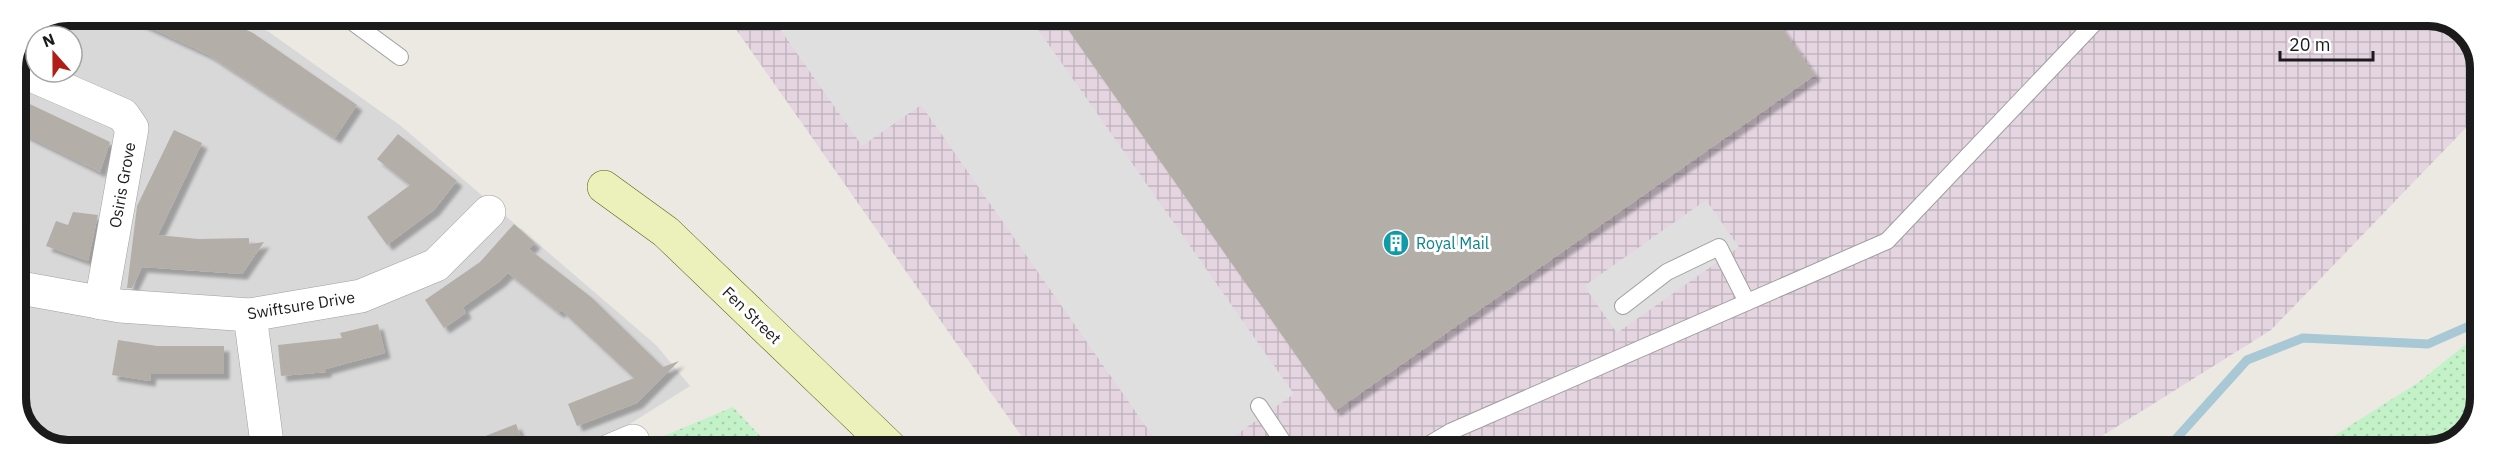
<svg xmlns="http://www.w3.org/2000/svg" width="2496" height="466" font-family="'IBM Plex Sans',sans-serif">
	<defs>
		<pattern id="industrial-grid" width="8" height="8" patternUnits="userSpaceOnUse" patternTransform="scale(1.5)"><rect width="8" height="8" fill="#e4d5e0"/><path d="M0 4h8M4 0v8" fill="none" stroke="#c3b6c0"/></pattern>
		<pattern id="park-dots" width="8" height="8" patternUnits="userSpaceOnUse" patternTransform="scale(1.5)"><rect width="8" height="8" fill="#c3f2c8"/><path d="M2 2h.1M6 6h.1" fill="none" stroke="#a7cfab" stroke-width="1.8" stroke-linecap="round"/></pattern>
		<filter id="shadow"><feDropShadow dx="5.5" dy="5.5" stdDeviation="1.5" flood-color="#0004"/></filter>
	</defs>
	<rect width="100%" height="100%" fill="#ebe9e2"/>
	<path fill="#d9d8d8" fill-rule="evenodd" d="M 67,15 L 236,15 L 269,32 L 401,126 L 656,345 L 690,386 L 617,432 L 576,451 L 60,451 L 30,436 L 15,405 L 15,67 L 30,30 ZM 36,36 L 72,36 L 72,72 L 36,72 Z"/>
	<path fill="url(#industrial-grid)" d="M 726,15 L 2436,15 L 2466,30 L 2481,61 L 2481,112 L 2271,330 L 2078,451 L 1032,451 Z"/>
	<g fill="url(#park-dots)">
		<path d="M 2481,332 L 2481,406 L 2463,438 L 2429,451 L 2310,451 L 2419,382 Z"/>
		<path d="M 733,407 L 774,451 L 628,451 Z"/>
	</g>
	<g fill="#dfdfdf">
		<path d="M 770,15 L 1028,15 L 1294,394 L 1213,451 L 1163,451 L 921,105 L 862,146 Z"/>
		<path d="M 1706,200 L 1739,247 L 1617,333 L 1584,286 Z"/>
	</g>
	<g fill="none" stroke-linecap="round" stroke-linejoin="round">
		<path stroke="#a7c8d4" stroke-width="9" d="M 2165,451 L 2247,360 L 2303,338 L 2428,344 L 2469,326 L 2481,305"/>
	</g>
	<g fill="#b4aea8" filter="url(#shadow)">
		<path d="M 123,15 L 214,15 L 253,33 L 357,105 L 335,138 L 209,55 Z"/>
		<path d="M 1058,15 L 1773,15 L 1815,75 L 1335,411 Z"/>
		<path d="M 15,97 L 110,142 L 100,172 L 15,130 Z"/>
		<path d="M 174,130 L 202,143 L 158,235 L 198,239 L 249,238 L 249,244 L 264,242 L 242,274 L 142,267 L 132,288 L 127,288 L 137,206 Z"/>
		<path d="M 398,134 L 457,181 L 434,210 L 387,245 L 367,217 L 410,185 L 377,159 Z"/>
		<path d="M 73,212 L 98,215 L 88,261 L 46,246 L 56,221 L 68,225 Z"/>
		<path d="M 514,224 L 535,243 L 529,249 L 591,297 L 663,367 L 679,361 L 637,403 L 577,426 L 568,404 L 634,378 L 561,310 L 559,313 L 508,273 L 500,281 L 463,307 L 466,313 L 444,328 L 425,300 L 480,262 Z"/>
		<path d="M 378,324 L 385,353 L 326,369 L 326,372 L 281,376 L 278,345 L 342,338 L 340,333 Z"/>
		<path d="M 118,340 L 157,346 L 224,346 L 224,374 L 151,374 L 150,381 L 112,375 Z"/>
		<path d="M 516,424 L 526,451 L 452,451 L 452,449 Z"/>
	</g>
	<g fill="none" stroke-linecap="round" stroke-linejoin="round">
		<defs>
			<g id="lane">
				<path d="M 343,15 L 400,57"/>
				<path d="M 416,15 L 422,20"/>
				<path d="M 1623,306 L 1667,272 L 1719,247 L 1747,302"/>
				<path d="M 1259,406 L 1289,451"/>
				<path d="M 1418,451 L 1452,431 L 1887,241 L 2102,15"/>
			</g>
			<g id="street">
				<path d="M 15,68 L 123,115 L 132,128 L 101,303"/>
				<path d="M 15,287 L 120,306 L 250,315 L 361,296 L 436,265 L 489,212"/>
				<path d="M 250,315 L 268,451"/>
				<path d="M 609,451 L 633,441"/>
			</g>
			<path id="secondary" d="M 604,187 L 666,232 L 894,451"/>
		</defs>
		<use href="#lane" stroke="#9f9f9f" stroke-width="18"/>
		<use href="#street" stroke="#9f9f9f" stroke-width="34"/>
		<use href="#secondary" stroke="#576311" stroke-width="34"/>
		<use href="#lane" stroke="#fff" stroke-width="16"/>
		<use href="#street" stroke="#fff" stroke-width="33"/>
		<use href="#secondary" stroke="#ecf1bb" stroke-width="33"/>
	</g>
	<defs>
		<symbol id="building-disc" viewBox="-11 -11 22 22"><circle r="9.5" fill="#0f9aa8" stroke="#fff"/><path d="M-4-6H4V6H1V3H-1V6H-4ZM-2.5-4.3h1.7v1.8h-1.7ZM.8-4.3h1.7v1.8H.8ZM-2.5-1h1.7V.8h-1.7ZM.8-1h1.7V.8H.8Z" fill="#fff"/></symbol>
	</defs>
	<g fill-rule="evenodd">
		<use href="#building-disc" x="1381" y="228" width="30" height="30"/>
	</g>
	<g text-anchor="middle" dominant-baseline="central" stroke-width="6" stroke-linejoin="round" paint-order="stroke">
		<g font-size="16" fill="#1b1b1b" stroke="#fff">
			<text transform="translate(122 185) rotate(-80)">Osiris Grove</text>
			<text transform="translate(301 305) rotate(-9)">Swiftsure Drive</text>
			<text transform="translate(752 315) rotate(44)">Fen Street</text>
		</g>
		<g font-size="16" fill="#0d838f" stroke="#fff" text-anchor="start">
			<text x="1416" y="243">Royal Mail</text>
		</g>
	</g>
	<path d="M0 0H2496V466H0ZM68 26H2428A42 42 0 0 1 2470 68V398A42 42 0 0 1 2428 440H68A42 42 0 0 1 26 398V68A42 42 0 0 1 68 26Z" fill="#fff" fill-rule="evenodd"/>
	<path fill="none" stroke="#1b1b1b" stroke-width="8" d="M68 26H2428A42 42 0 0 1 2470 68V398A42 42 0 0 1 2428 440H68A42 42 0 0 1 26 398V68A42 42 0 0 1 68 26Z"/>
	<g transform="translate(54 54) rotate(339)"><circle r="28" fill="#ffffff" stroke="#a4a4a4" stroke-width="1.5"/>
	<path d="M0-4.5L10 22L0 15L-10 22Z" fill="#af1e17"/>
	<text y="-9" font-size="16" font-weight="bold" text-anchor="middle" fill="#1b1b1b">N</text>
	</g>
	<path d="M2280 51v9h93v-9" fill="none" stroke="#1b1b1b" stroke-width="3"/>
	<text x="2289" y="51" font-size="18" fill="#1b1b1b" stroke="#ffffff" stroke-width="4.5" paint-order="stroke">20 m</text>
</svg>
